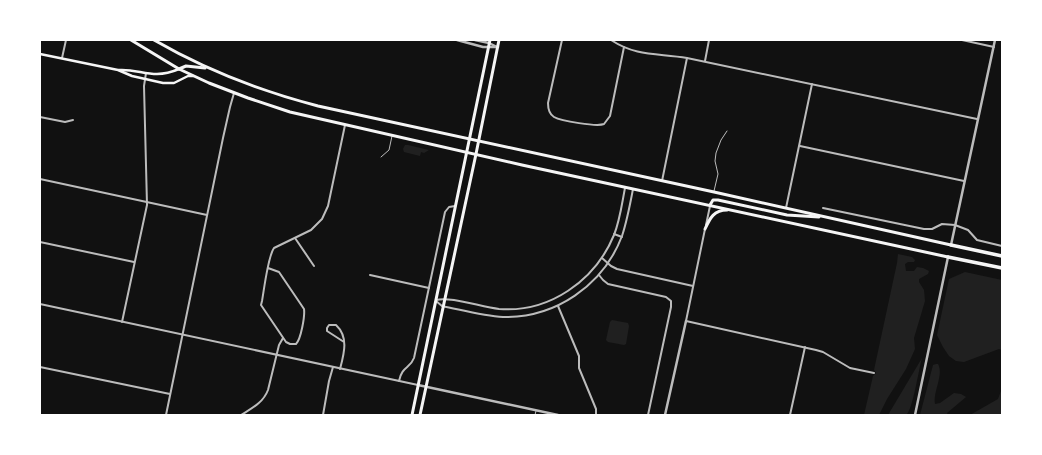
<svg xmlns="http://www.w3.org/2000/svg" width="1042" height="455" font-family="'Noto Sans',sans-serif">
	<rect width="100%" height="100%" fill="#111"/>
	<g fill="#202020">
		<path d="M 405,145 L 408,145 L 429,150 L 424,153 L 421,152 L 420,156 L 404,152 L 403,149 Z"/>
		<path d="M 898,254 L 912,257 L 915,260 L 914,262 L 908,262 L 905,264 L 906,271 L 914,271 L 917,267 L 923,268 L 929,271 L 928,274 L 919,279 L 919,282 L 924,290 L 925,301 L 914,338 L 915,349 L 906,369 L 887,399 L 879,415 L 864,415 L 873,376 L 876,373 L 874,370 L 897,263 Z"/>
		<path d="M 965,272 L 1002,280 L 1002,350 L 999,349 L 964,362 L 956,361 L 949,356 L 943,347 L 937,335 L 949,279 Z"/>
		<path d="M 612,320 L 628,323 L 629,326 L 626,344 L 624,345 L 608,342 L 606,340 L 610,322 Z"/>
		<path d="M 922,358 C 919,368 913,408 907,414 C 904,417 893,415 888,415 Z"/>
		<path d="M 936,364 L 938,364 C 944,375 933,391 935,404 L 940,403 L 954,393 L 961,394 L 966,397 L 947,413 L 948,415 L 920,415 L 933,365 Z"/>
		<path d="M 1001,391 L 1002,391 L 1002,415 L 970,415 L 998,399 Z"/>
	</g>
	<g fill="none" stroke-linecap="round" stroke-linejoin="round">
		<g stroke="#bcbcbc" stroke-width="1">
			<path d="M 381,157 L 389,150 L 392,136"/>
			<path d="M 714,191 L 718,174 L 715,161 L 716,153 L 721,140 L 727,131"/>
			<path d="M 535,415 L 536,411"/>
		</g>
		<g stroke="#bcbcbc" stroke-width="2">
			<path d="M 562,40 L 548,103 C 548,108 549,114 554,117 C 561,121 597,127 604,124 L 610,116 L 624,47"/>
			<path d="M 611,40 C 637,57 658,53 687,58 L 977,119"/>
			<path d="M 962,40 L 994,47"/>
			<path d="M 62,58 L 66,40"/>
			<path d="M 705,61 L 709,40"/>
			<path d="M 40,117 L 65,122 L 73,120"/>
			<path d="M 800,146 L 964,181"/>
			<path d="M 40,179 L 207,215"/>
			<path d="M 662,181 L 687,58"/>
			<path d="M 786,208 L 812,84"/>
			<path d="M 823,208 L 924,229 L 932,229 L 942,224 L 955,225 L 968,230 L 977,240 L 1002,246"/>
			<path d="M 706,225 L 710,206"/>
			<path d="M 705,229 L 686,321 L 816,350 L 823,352 L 850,368 L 874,373"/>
			<path d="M 614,234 L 622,237"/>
			<path d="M 295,238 L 314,266"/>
			<path d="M 40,242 L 134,262"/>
			<path d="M 602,258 L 611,266 L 617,269 L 693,286"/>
			<path d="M 268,268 L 279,272 L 304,309 C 305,316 301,339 296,344 L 290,344 L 286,342 L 261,305 L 262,301 C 264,290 268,256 274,248 L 311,230 L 322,219 L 328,206 L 345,125"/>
			<path d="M 370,275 L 429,288"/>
			<path d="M 599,275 L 603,280 L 608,284 L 666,297 L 671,301 L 671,307 L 648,415"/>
			<path d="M 436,300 C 450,296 481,307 499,309 C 549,313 595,281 614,235 C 620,220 622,203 625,188"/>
			<path d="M 436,301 L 442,306 C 462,310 483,316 503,317 C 555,318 603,286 622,236 C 627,221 630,205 633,189"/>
			<path d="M 40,304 L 418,385"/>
			<path d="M 558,306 L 579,356 L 579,368 L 596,409 L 596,415"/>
			<path d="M 122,322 L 147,205 L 144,86 L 146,73"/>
			<path d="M 40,367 L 170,394"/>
			<path d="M 340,369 C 344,354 349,337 336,325 L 329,325 L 327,328 L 327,331 L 344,342"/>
			<path d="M 399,381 C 402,366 410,369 414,358 L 445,212 L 449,207 L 455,206"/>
			<path d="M 166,415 L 223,138 L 230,107 L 234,93"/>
			<path d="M 241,415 C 252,408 263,403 268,390 L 279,345 L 283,338"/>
			<path d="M 323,415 L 329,381 L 333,367"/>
			<path d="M 790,415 L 805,347"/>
		</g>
		<g stroke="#bcbcbc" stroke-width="2.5">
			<path d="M 457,40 L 483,47 L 498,47"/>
			<path d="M 475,40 L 489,43 L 497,47"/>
			<path d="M 951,245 L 995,40"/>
			<path d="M 418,385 L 558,415"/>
			<path d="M 665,415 L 686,321"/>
			<path d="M 915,415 L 948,257"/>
		</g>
		<g stroke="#f5f5f5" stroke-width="2.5">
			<path d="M 40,54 L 118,70 L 132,76 L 163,83 L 174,83 L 188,76 L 193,76"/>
			<path d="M 119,70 C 133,69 144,74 157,74 C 165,74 172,72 179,69"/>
		</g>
		<g stroke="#f5f5f5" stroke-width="3">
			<path d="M 412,415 L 490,40"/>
			<path d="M 420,415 L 476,154 L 499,40"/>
		</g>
		<g stroke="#f5f5f5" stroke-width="3">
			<path d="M 131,40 L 179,69 L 209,83 L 248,98 L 290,112 L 522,165 L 948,257"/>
			<path d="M 154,40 C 206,70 260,91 318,106 L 714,192 L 951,245"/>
			<path d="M 179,69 L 186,66 L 205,68"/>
			<path d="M 710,205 L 713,200 L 718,200 L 787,215 L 819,217"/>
			<path d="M 705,229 C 710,218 714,210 727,210"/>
		</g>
		<g stroke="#f5f5f5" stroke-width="3.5">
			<path d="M 951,245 L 1002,256"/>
			<path d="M 948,257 L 1002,268"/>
		</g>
	</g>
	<rect width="1042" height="455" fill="none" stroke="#ffffff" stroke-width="82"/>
</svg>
